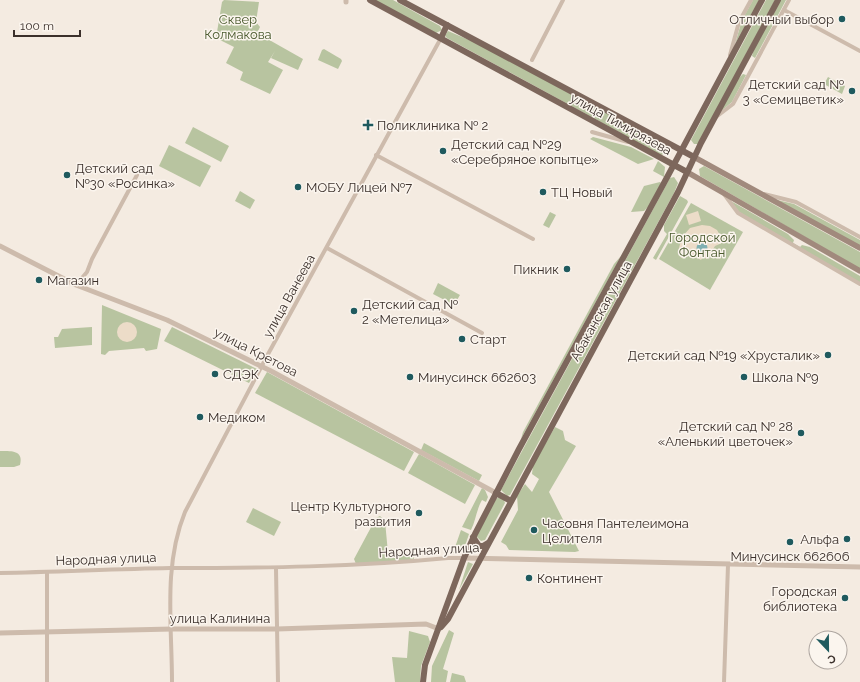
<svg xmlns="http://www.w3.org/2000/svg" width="860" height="682" font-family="Raleway,sans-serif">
	<rect width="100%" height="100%" fill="#f4ebe1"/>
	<g fill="#b8c4a0">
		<path d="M 224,0 L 259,2 L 256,22 L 260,27 L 257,33 L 303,59 L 298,70 L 271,58 L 275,51 L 268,62 L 283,70 L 270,94 L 240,80 L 243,72 L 226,63 L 234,47 L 216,38 L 222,2 Z"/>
		<path d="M 375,0 L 393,0 L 440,26 L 442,30 L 436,33 Z"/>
		<path d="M 753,0 L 759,0 L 735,44 L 742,20 Z"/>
		<path d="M 766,0 L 775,0 L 698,144 L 694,144 L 691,140 Z"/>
		<path d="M 780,0 L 786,0 L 755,58 L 752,56 L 754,48 Z"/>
		<path d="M 448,31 L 474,42 L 667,145 L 669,150 L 667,153 L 661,155 L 447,38 L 445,36 Z"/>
		<path d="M 324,49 L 341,59 L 342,61 L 338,69 L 318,60 L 322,50 Z"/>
		<path d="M 743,74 L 746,75 L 732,102 L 720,112 L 737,80 Z"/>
		<path d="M 828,77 L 845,86 L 842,94 L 824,84 Z"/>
		<path d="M 193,127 L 229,146 L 221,162 L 185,143 Z"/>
		<path d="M 593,137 L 631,147 L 654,159 L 638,164 L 590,139 Z"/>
		<path d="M 169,145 L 211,166 L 200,187 L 159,166 Z"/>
		<path d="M 658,161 L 665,167 L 664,177 L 653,171 Z"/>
		<path d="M 704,166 L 860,252 L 860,269 L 700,176 L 699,169 Z"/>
		<path d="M 674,177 L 678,183 L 674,193 L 510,495 L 507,496 L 501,490 L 670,178 Z"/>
		<path d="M 660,182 L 661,183 L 649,206 L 644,211 L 631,212 L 644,186 Z"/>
		<path d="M 240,191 L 255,200 L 250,209 L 235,201 Z"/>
		<path d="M 680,196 L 687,200 L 688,202 L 656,260 L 653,258 L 667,234 L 664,231 L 664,225 Z"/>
		<path d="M 773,199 L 794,204 L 860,240 L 860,247 Z"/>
		<path d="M 731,201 L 788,234 L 794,240 L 793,243 L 800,247 L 802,245 L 810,247 L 860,276 L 860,283 L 739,212 Z"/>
		<path d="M 691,203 L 743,232 L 710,290 L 659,259 Z"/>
		<path d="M 550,212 L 556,215 L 549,228 L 543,225 Z"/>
		<path d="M 621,256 L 521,439 L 523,432 L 614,264 Z"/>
		<path d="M 438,283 L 460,295 L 454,305 L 433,294 Z"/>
		<path d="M 102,305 L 161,329 L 157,349 L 146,351 L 144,348 L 109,351 L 105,355 L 101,354 Z"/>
		<path d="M 92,327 L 92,345 L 55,348 L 54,337 L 58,337 L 62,329 Z"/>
		<path d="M 172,327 L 257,369 L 249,383 L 164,341 Z"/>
		<path d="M 267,372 L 414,452 L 404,471 L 255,393 Z"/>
		<path d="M 555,427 L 563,431 L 565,440 L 576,446 L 549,492 L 579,551 L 575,552 L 509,550 L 506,545 L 501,542 L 518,510 L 517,496 L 525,484 L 532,492 L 539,479 L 532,474 L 533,465 Z"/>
		<path d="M 424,443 L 482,475 L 479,481 L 421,450 Z"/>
		<path d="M 0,451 C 11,451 24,450 20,465 L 14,467 L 0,467 Z"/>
		<path d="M 419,454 L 475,485 L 465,504 L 408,473 Z"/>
		<path d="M 482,488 L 485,490 L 488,497 L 486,502 L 482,500 C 476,511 476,520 471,530 L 462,527 Z"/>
		<path d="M 499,497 L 504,500 L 505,503 L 485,540 L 481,541 L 476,536 L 496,499 Z"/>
		<path d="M 253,508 L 281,522 L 274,536 L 246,522 Z"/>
		<path d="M 380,516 L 385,521 L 388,553 L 414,555 L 414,560 L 356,564 L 354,559 L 376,518 Z"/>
		<path d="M 461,530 L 469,534 C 466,543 464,553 453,553 Z"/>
		<path d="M 468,562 L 473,564 L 459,590 Z"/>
		<path d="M 449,630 L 454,633 L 443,669 L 448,671 L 446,682 L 431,682 L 432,666 Z"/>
		<path d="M 409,631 L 428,636 L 430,642 L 421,666 L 420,682 L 395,682 L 392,657 L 407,658 Z"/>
		<path d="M 452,673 L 464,676 L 466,682 L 450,682 Z"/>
	</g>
	<g fill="#ecdcc8">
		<path d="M 698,211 L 701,221 L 689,225 L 686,215 Z"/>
		<path d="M 702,225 L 710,226 L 717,230 L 724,242 L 715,246 L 707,259 L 703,257 L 701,260 L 691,254 L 681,258 L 679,248 L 682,237 L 690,228 Z"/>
		<circle cx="127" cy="332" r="10"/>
	</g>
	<circle fill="#7fb0b2" cx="702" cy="248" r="5.5"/>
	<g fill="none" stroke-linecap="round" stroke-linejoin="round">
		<g stroke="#cdbbac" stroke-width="4">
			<path d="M 784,10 L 860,51"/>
			<path d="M 730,55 L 739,22 L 751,0"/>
			<path d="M 532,60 L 563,0"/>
			<path d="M 716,117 L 733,104 L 789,0"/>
			<path d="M 592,132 L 628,142"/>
			<path d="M 376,155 L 533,239"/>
			<path d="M 724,194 L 738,213 L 860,284"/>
			<path d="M 764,194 L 796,202 L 860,237"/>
			<path d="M 327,248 L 482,333"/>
			<path d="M 76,285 L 87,272 L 92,259 L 137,175"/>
			<path d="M 276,569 L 278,682"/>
			<path d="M 0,573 C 57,572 113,569 170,568 C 263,568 355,567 448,558 L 464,558"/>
			<path d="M 47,682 L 47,572"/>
			<path d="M 172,682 C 172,625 163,566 185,512 L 267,356 L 441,38"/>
			<path d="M 724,682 L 728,565"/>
		</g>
		<g stroke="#cdbbac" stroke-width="5">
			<path d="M 346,2 L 346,0"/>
			<path d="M 0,246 L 76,285 L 167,320 L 271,371 L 496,493"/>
			<path d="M 464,558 L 860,567"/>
			<path d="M 0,633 L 172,629 L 277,629 L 426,624 L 439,629"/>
		</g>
		<g stroke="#a18a7d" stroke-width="5.5">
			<path d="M 694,157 L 860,248"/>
			<path d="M 687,172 L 860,271"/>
		</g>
		<g stroke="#7d675c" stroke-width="6">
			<path d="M 370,0 L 687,172"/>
			<path d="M 400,0 L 694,157"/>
			<path d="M 441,38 L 447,25"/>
			<path d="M 496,493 L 511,501"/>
			<path d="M 473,537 L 479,546 L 483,546 L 488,543"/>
			<path d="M 441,627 L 448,619 L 678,192 L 701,143 L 778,0"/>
			<path d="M 423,682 L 425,665 L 464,558 L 475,534 L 519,449 L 664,183 L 762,0"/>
		</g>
	</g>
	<g fill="#1f5a5e" stroke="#fbf5ee" stroke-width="1.5">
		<circle cx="842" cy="19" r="4"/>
		<circle cx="852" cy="91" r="4"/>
		<path d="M366 119h4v4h4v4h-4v4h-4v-4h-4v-4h4z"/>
		<circle cx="443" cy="151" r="4"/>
		<circle cx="67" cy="175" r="4"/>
		<circle cx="298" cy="187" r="4"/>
		<circle cx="543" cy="192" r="4"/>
		<circle cx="567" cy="269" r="4"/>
		<circle cx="39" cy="280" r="4"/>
		<circle cx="354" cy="311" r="4"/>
		<circle cx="462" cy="339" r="4"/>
		<circle cx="828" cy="355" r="4"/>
		<circle cx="215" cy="374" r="4"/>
		<circle cx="410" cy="377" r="4"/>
		<circle cx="744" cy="377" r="4"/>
		<circle cx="200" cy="417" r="4"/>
		<circle cx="801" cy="433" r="4"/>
		<circle cx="419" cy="513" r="4"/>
		<circle cx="534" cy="530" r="4"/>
		<circle cx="847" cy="539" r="4"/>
		<circle cx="790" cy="542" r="4"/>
		<circle cx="529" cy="578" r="4"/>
		<circle cx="845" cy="598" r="4"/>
	</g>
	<g text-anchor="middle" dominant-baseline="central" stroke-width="3" stroke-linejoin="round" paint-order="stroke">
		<g font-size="13" fill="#4a5a2e" stroke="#fbf5ee">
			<text x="238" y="19">Сквер<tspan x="238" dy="15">Колмакова</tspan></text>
			<text x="702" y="237">Городской<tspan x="702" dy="15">Фонтан</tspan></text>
		</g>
		<g font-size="13" fill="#3b302b" stroke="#fbf5ee" text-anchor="start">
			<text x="834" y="19" text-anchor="end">Отличный выбор</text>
			<text x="844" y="84" text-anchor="end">Детский сад №<tspan x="844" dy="15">3 «Семицветик»</tspan></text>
			<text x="377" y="125">Поликлиника № 2</text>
			<text x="451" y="144">Детский сад №29<tspan x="451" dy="15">«Серебряное копытце»</tspan></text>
			<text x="75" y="168">Детский сад<tspan x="75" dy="15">№30 «Росинка»</tspan></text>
			<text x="306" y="187">МОБУ Лицей №7</text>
			<text x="551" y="192">ТЦ Новый</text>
			<text x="559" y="269" text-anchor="end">Пикник</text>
			<text x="47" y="280">Магазин</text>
			<text x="362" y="304">Детский сад №<tspan x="362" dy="15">2 «Метелица»</tspan></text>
			<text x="470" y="339">Старт</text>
			<text x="820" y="355" text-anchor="end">Детский сад №19 «Хрусталик»</text>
			<text x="223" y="374">СДЭК</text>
			<text x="418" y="377">Минусинск 662603</text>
			<text x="752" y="377">Школа №9</text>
			<text x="208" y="417">Медиком</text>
			<text x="793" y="426" text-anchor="end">Детский сад № 28<tspan x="793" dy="15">«Аленький цветочек»</tspan></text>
			<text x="411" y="506" text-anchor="end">Центр Культурного<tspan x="411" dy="15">развития</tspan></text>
			<text x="542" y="523">Часовня Пантелеимона<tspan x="542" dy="15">Целителя</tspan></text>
			<text x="839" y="539" text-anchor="end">Альфа</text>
			<text x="790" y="556" text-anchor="middle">Минусинск 662606</text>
			<text x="537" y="578">Континент</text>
			<text x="837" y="591" text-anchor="end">Городская<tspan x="837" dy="15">библиотека</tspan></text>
		</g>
		<g font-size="13" fill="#3b302b" stroke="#fbf5ee">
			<text transform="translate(621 124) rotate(29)">улица Тимирязева</text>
			<text transform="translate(289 296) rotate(-61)">улица Ванеева</text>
			<text transform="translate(601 311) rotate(-61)">Абаканская улица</text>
			<text transform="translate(256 352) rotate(27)">улица Кретова</text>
			<text transform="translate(429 550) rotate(-3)">Народная улица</text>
			<text transform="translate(106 559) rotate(-2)">Народная улица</text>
			<text x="220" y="618">улица Калинина</text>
		</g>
	</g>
	<g transform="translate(828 650) rotate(158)"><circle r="19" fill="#fbf5ee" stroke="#aea6a0"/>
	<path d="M0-3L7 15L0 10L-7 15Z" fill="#1f5a5e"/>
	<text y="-6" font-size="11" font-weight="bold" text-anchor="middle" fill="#3b302b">С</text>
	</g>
	<path d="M14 30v6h66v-6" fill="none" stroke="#3b302b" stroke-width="2"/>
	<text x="20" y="30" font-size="12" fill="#3b302b" stroke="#fbf5ee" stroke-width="3" paint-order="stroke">100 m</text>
</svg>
